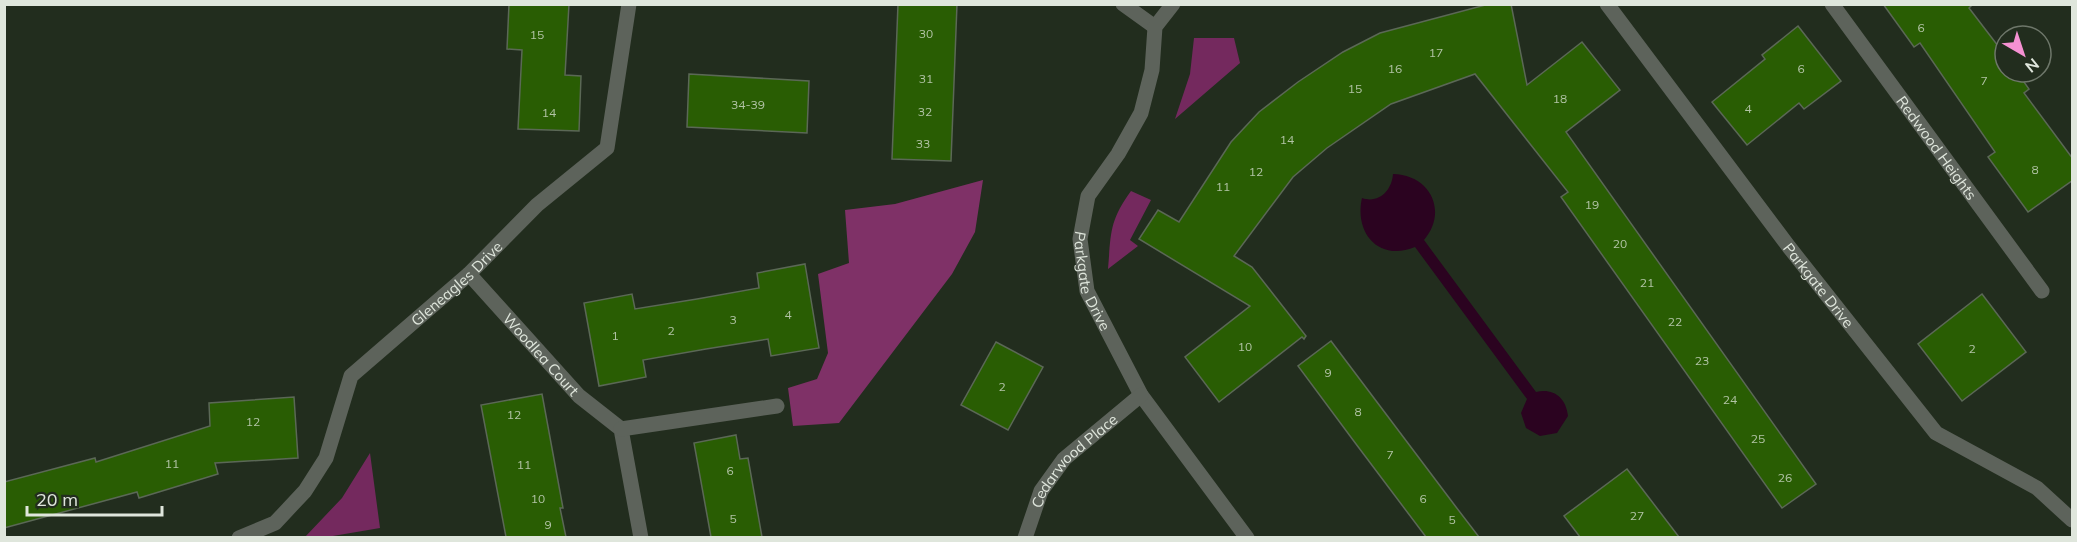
<svg xmlns="http://www.w3.org/2000/svg" width="2077" height="542" font-family="Mulish,sans-serif">
	<rect width="100%" height="100%" fill="#222d1e"/>
	<g fill="#74295e">
		<path d="M 1194,38 L 1234,38 L 1240,63 L 1175,119 L 1190,74 Z"/>
		<path d="M 1131,191 L 1151,200 L 1130,240 L 1138,246 L 1108,269 C 1111,234 1109,221 1131,191 Z"/>
		<path d="M 370,453 L 380,528 L 327,537 L 305,537 L 342,498 Z"/>
	</g>
	<path fill="#7f3167" d="M 983,180 L 975,232 L 952,274 L 839,423 L 793,426 L 788,388 L 817,379 L 828,353 L 818,274 L 849,263 L 845,210 L 895,204 Z"/>
	<path fill="#2b0320" d="M 1393,174 C 1431,175 1448,212 1424,240 L 1536,392 C 1553,388 1566,397 1568,416 L 1557,433 L 1540,436 L 1526,428 L 1521,413 L 1527,399 L 1415,247 C 1379,262 1354,233 1362,198 C 1379,204 1392,190 1393,174 Z"/>
	<g fill="#295d03" stroke="#5b6856" stroke-width="1.5">
		<path d="M 509,4 L 569,4 L 565,75 L 581,76 L 579,131 L 518,129 L 522,50 L 507,49 Z"/>
		<path d="M 898,4 L 957,4 L 951,161 L 892,159 Z"/>
		<path d="M 1489,4 L 1511,4 L 1527,85 L 1582,42 L 1620,90 L 1566,132 L 1816,484 L 1782,508 L 1561,197 L 1568,192 L 1475,74 L 1391,104 L 1327,148 L 1293,177 L 1234,256 L 1252,267 L 1306,336 L 1304,339 L 1302,337 L 1219,402 L 1185,357 L 1250,306 L 1139,239 L 1158,210 L 1179,222 L 1231,142 L 1259,112 L 1298,82 L 1343,52 L 1380,33 Z"/>
		<path d="M 1883,4 L 1973,4 L 1969,8 L 2005,55 L 2005,72 L 2017,72 L 2029,89 L 2024,93 L 2073,159 L 2073,180 L 2028,212 L 1988,157 L 1995,152 L 1920,43 L 1914,47 Z"/>
		<path d="M 1798,26 L 1841,81 L 1804,109 L 1799,103 L 1747,145 L 1712,102 L 1765,59 L 1762,55 Z"/>
		<path d="M 689,74 L 809,81 L 807,133 L 687,127 Z"/>
		<path d="M 805,264 L 819,348 L 771,356 L 768,339 L 706,349 L 643,360 L 646,377 L 599,386 L 584,303 L 632,294 L 635,309 L 697,299 L 759,288 L 757,273 Z"/>
		<path d="M 1982,294 L 2026,352 L 1962,401 L 1918,344 Z"/>
		<path d="M 1331,341 L 1456,507 L 1479,537 L 1426,537 L 1356,444 L 1298,366 Z"/>
		<path d="M 996,342 L 1043,367 L 1008,430 L 961,405 Z"/>
		<path d="M 542,394 L 563,508 L 560,508 L 566,537 L 506,537 L 481,405 Z"/>
		<path d="M 294,397 L 298,458 L 215,463 L 218,474 L 139,498 L 137,492 L 4,528 L 4,482 L 95,458 L 96,462 L 210,426 L 209,403 Z"/>
		<path d="M 736,435 L 740,459 L 748,458 L 762,537 L 711,537 L 694,443 Z"/>
		<path d="M 1627,469 L 1679,537 L 1580,537 L 1564,516 Z"/>
	</g>
	<g fill="none" stroke-linecap="round" stroke-linejoin="round">
		<g stroke="#5d635b" stroke-width="15">
			<path d="M 1123,4 L 1155,27"/>
			<path id="s1" d="M 1173,4 L 1155,27 L 1152,70 L 1141,113 L 1118,154 L 1088,196 L 1080,239 L 1087,291 L 1141,395 L 1247,538"/>
			<path id="s2" d="M 1607,4 L 1789,247 L 1936,433 L 2037,488 L 2072,520"/>
			<path id="s3" d="M 1832,4 L 2042,291"/>
			<path id="s4" d="M 469,274 L 579,396 L 621,429 L 641,538"/>
			<path d="M 621,429 L 777,406"/>
			<path id="s5" d="M 239,538 L 275,523 L 305,491 L 326,458 L 351,376 L 469,274 L 537,205 L 607,148 L 629,4"/>
			<path id="s6" d="M 1025,538 L 1041,491 L 1064,459 L 1141,395"/>
		</g>
	</g>
	<g text-anchor="middle" dominant-baseline="central" stroke-width="4.5" stroke-linejoin="round" paint-order="stroke">
		<g font-size="12" fill="#b2c4a6">
			<text x="1921" y="27">6</text>
			<text x="926" y="33">30</text>
			<text x="537" y="34">15</text>
			<text x="1436" y="52">17</text>
			<text x="1395" y="68">16</text>
			<text x="1801" y="68">6</text>
			<text x="926" y="78">31</text>
			<text x="1984" y="80">7</text>
			<text x="1355" y="88">15</text>
			<text x="1560" y="98">18</text>
			<text x="748" y="104">34-39</text>
			<text x="1748" y="108">4</text>
			<text x="925" y="111">32</text>
			<text x="549" y="112">14</text>
			<text x="1287" y="139">14</text>
			<text x="923" y="143">33</text>
			<text x="2035" y="169">8</text>
			<text x="1256" y="171">12</text>
			<text x="1223" y="186">11</text>
			<text x="1592" y="204">19</text>
			<text x="1620" y="243">20</text>
			<text x="1647" y="282">21</text>
			<text x="788" y="314">4</text>
			<text x="733" y="319">3</text>
			<text x="1675" y="321">22</text>
			<text x="671" y="330">2</text>
			<text x="615" y="335">1</text>
			<text x="1245" y="346">10</text>
			<text x="1972" y="348">2</text>
			<text x="1702" y="360">23</text>
			<text x="1328" y="372">9</text>
			<text x="1002" y="386">2</text>
			<text x="1730" y="399">24</text>
			<text x="1358" y="411">8</text>
			<text x="514" y="414">12</text>
			<text x="253" y="421">12</text>
			<text x="1758" y="438">25</text>
			<text x="1390" y="454">7</text>
			<text x="172" y="463">11</text>
			<text x="524" y="464">11</text>
			<text x="730" y="470">6</text>
			<text x="1785" y="477">26</text>
			<text x="538" y="498">10</text>
			<text x="1423" y="498">6</text>
			<text x="1637" y="515">27</text>
			<text x="733" y="518">5</text>
			<text x="1452" y="519">5</text>
			<text x="548" y="524">9</text>
		</g>
		<g font-size="15" fill="#dfe6dc" stroke="#222d1e">
			<text stroke="none"><textPath href="#s3" startOffset="178">Redwood Heights</textPath></text>
			<text stroke="none"><textPath href="#s1" startOffset="303">Parkgate Drive</textPath></text>
			<text stroke="none"><textPath href="#s5" startOffset="348">Gleneagles Drive</textPath></text>
			<text stroke="none"><textPath href="#s2" startOffset="352">Parkgate Drive</textPath></text>
			<text stroke="none"><textPath href="#s4" startOffset="108">Woodlea Court</textPath></text>
			<text stroke="none"><textPath href="#s6" startOffset="94">Cedarwood Place</textPath></text>
		</g>
	</g>
	<rect width="2077" height="542" fill="none" stroke="#dfe6dc" stroke-width="12"/>
	<g transform="translate(2023 54) rotate(141)"><circle r="28" fill="#222d1e" stroke="#6e776a" stroke-width="1.5"/>
	<path d="M0-4.5L10 22L0 15L-10 22Z" fill="#f591d2"/>
	<text y="-9" font-size="16" font-weight="bold" text-anchor="middle" fill="#dfe6dc">N</text>
	</g>
	<path d="M27 506v9h135v-9" fill="none" stroke="#dfe6dc" stroke-width="3"/>
	<text x="36" y="506" font-size="18" fill="#dfe6dc" stroke="#222d1e" stroke-width="4.5" paint-order="stroke">20 m</text>
</svg>
